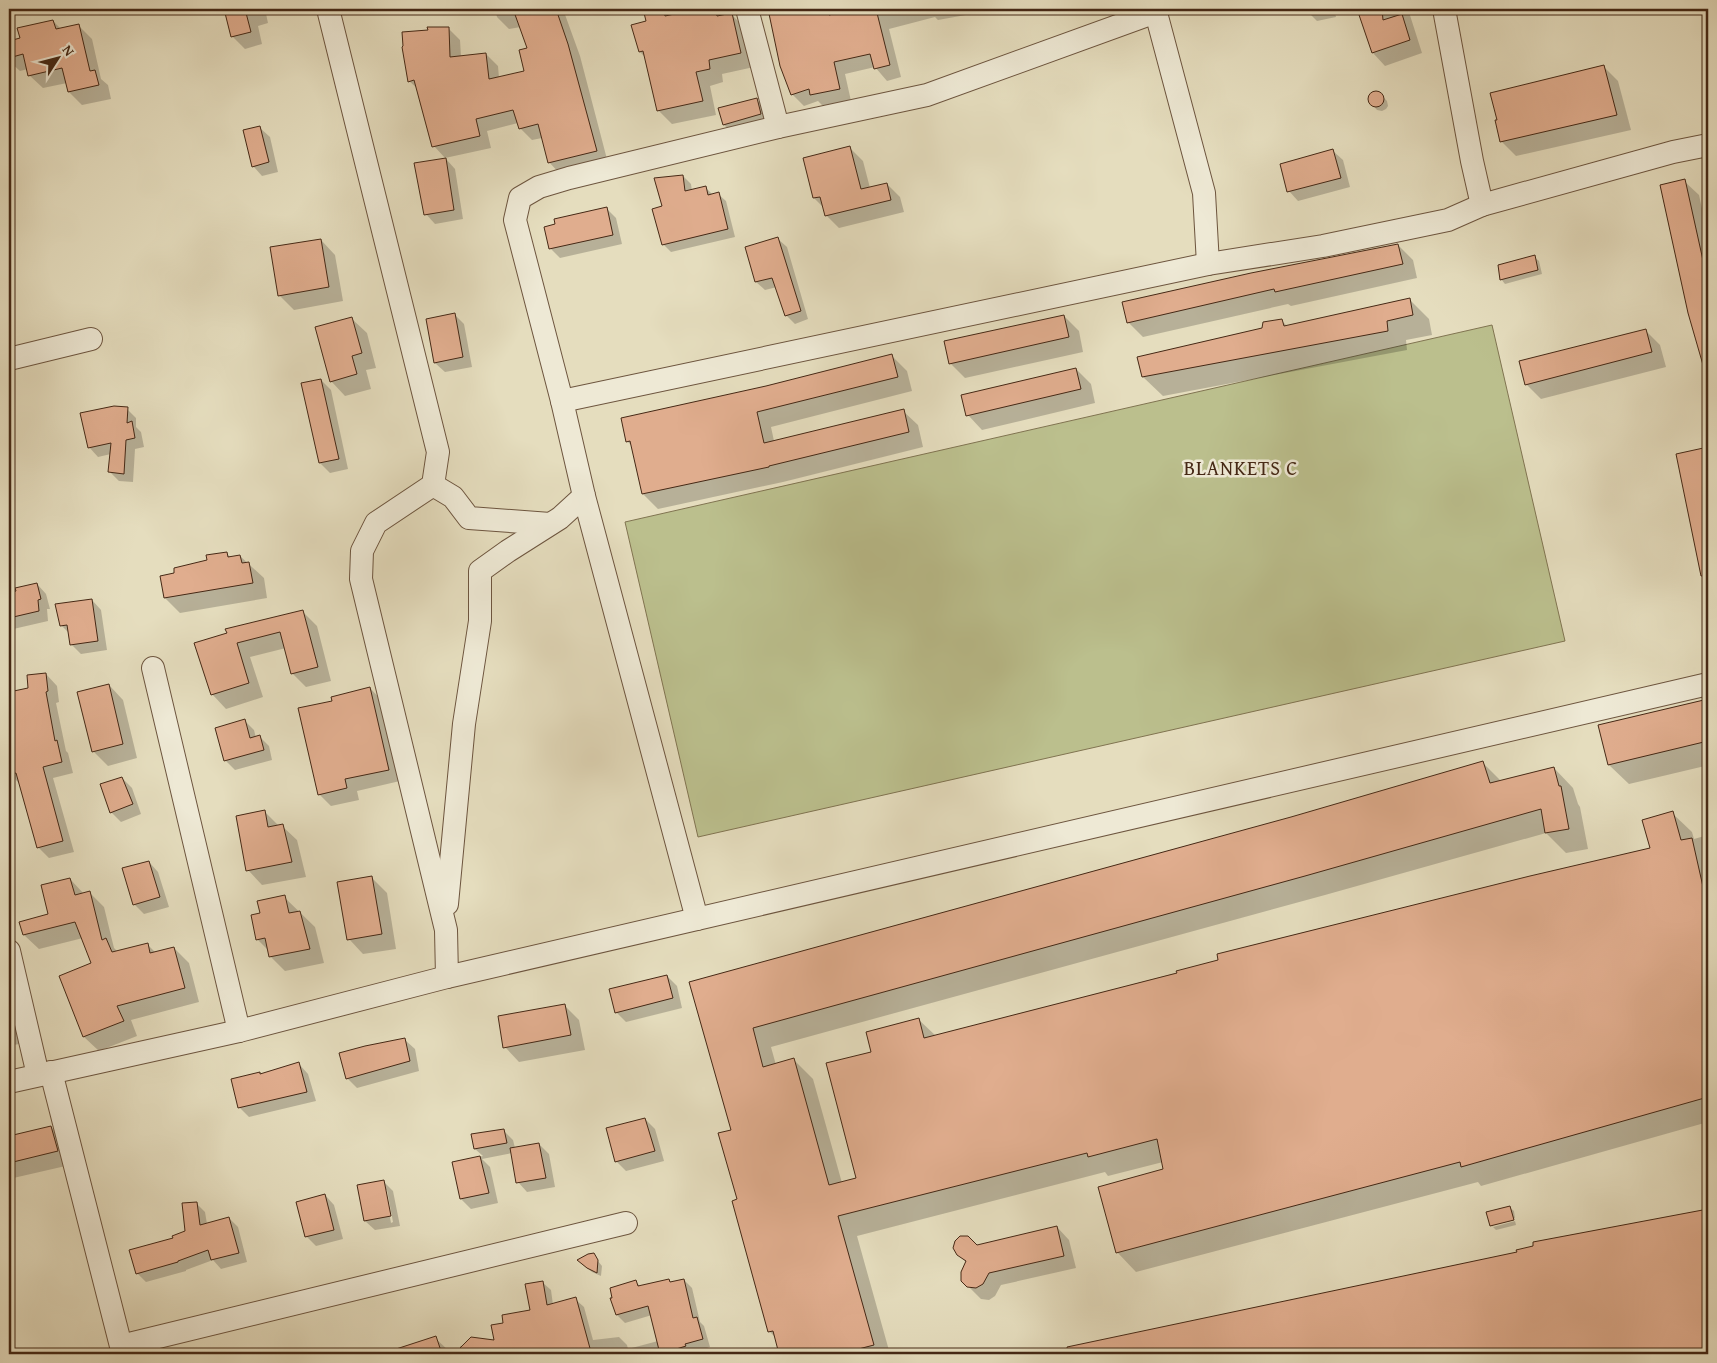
<svg xmlns="http://www.w3.org/2000/svg" width="1717" height="1363" font-family="'Gentium Book Plus',serif">
	<rect width="100%" height="100%" fill="#e5ddbe"/>
	<filter id="stains"><feTurbulence type="fractalNoise" baseFrequency=".004" numOctaves="4"/><feColorMatrix values="0 0 0 0 .2 0 0 0 0 .09 0 0 0 0 .02 0 0 0 .5 -.17"/></filter>
	<radialGradient id="worn" r=".72"><stop offset=".6" stop-color="#630" stop-opacity="0"/><stop offset="1" stop-color="#630" stop-opacity=".3"/></radialGradient>
	<path fill="#bbbf8d" stroke="#807451" d="M 1492,325 L 1565,641 L 698,837 L 625,522 Z"/>
	<g fill="#0003" fill-rule="evenodd">
		<path d="M 225,9 L 265,9 L 268,23 L 258,26 L 262,44 L 245,49 L 232,36 Z"/>
		<path d="M 382,9 L 405,9 L 386,12 Z"/>
		<path d="M 495,9 L 563,9 L 580,56 L 608,163 L 560,174 L 549,162 L 542,138 L 532,140 L 520,128 L 518,123 L 487,131 L 491,148 L 445,158 L 434,146 L 418,89 L 409,81 L 448,28 L 460,40 L 461,57 L 486,54 L 498,66 L 499,78 L 526,72 L 529,49 L 521,27 L 509,29 L 497,17 Z"/>
		<path d="M 648,9 L 664,9 L 672,16 L 703,9 L 717,9 L 724,16 L 731,14 L 745,28 L 754,67 L 722,74 L 723,82 L 710,86 L 716,115 L 672,124 L 658,110 L 646,58 L 640,52 L 647,22 L 645,10 Z"/>
		<path d="M 769,9 L 976,9 L 977,13 L 938,20 L 935,17 L 889,29 L 901,77 L 887,81 L 875,67 L 845,74 L 851,101 L 823,106 L 818,101 L 804,106 L 792,94 L 782,65 Z"/>
		<path d="M 1306,9 L 1334,9 L 1336,17 L 1317,21 L 1307,11 Z"/>
		<path d="M 1358,9 L 1410,9 L 1408,9 L 1422,53 L 1385,66 L 1373,53 Z"/>
		<path d="M 53,21 L 61,29 L 78,25 L 92,39 L 101,79 L 108,85 L 111,99 L 82,105 L 69,92 L 67,83 L 43,88 L 29,75 L 28,69 L 20,71 L 9,61 L 9,42 L 21,39 Z"/>
		<path d="M 1603,66 L 1618,81 L 1631,130 L 1516,156 L 1501,141 Z"/>
		<path d="M 1375,92 L 1379,93 L 1387,101 L 1388,106 L 1386,109 L 1382,111 L 1377,110 L 1370,102 L 1369,97 Z"/>
		<path d="M 756,99 L 766,109 L 770,124 L 734,134 L 724,125 Z"/>
		<path d="M 260,128 L 270,137 L 278,172 L 262,176 L 253,166 Z"/>
		<path d="M 850,148 L 863,161 L 870,188 L 887,184 L 900,197 L 904,212 L 839,228 L 826,215 L 824,208 L 814,198 Z"/>
		<path d="M 1333,151 L 1343,160 L 1350,187 L 1298,201 L 1289,191 Z"/>
		<path d="M 446,159 L 455,169 L 463,219 L 435,224 L 426,214 Z"/>
		<path d="M 683,176 L 691,184 L 692,191 L 705,187 L 713,195 L 718,194 L 726,201 L 735,237 L 671,252 L 663,244 L 663,207 Z"/>
		<path d="M 1684,181 L 1699,195 L 1708,236 L 1708,353 L 1699,343 Z"/>
		<path d="M 606,208 L 616,218 L 622,244 L 560,258 L 550,248 Z"/>
		<path d="M 778,239 L 787,247 L 808,319 L 795,324 L 786,315 L 777,287 L 765,290 L 756,282 L 747,248 Z"/>
		<path d="M 321,240 L 335,255 L 343,301 L 294,310 L 279,295 Z"/>
		<path d="M 1398,245 L 1413,260 L 1417,278 L 1291,306 L 1288,304 L 1143,337 L 1128,322 Z"/>
		<path d="M 1534,257 L 1539,261 L 1542,274 L 1505,284 L 1501,279 Z"/>
		<path d="M 1409,299 L 1429,319 L 1432,335 L 1406,340 L 1407,350 L 1163,396 L 1143,377 L 1264,329 L 1281,320 L 1288,327 Z"/>
		<path d="M 454,314 L 464,324 L 472,367 L 445,372 L 435,363 Z"/>
		<path d="M 1064,316 L 1079,331 L 1083,352 L 965,378 L 950,363 Z"/>
		<path d="M 352,319 L 367,333 L 376,368 L 366,370 L 371,389 L 345,396 L 331,381 Z"/>
		<path d="M 1645,330 L 1660,345 L 1666,367 L 1541,399 L 1526,384 Z"/>
		<path d="M 892,356 L 907,371 L 912,391 L 771,427 L 774,441 L 903,411 L 918,425 L 923,447 L 783,482 L 658,509 L 643,494 L 633,447 L 627,441 L 767,387 Z"/>
		<path d="M 1076,369 L 1091,384 L 1095,403 L 982,430 L 968,415 Z"/>
		<path d="M 321,380 L 331,390 L 348,469 L 330,473 L 320,463 L 302,384 Z"/>
		<path d="M 127,409 L 136,418 L 136,427 L 141,432 L 144,447 L 135,449 L 133,482 L 119,481 L 110,472 L 111,454 L 98,457 L 89,447 Z"/>
		<path d="M 1708,448 L 1708,606 L 1677,455 Z"/>
		<path d="M 226,553 L 231,558 L 240,556 L 264,578 L 267,598 L 180,613 L 165,598 L 162,577 L 176,574 Z"/>
		<path d="M 37,584 L 46,594 L 50,609 L 47,609 L 48,621 L 9,630 L 9,594 Z"/>
		<path d="M 92,600 L 101,610 L 107,650 L 81,654 L 71,644 L 70,634 L 61,625 Z"/>
		<path d="M 303,612 L 317,626 L 331,681 L 306,687 L 292,673 L 286,648 L 250,657 L 263,697 L 226,709 L 212,694 L 196,644 Z"/>
		<path d="M 46,674 L 57,686 L 59,702 L 56,703 L 66,751 L 68,753 L 73,773 L 53,778 L 74,852 L 49,858 L 38,847 L 21,785 L 10,774 L 9,770 L 9,693 L 30,689 Z"/>
		<path d="M 109,685 L 123,700 L 137,758 L 108,766 L 93,751 Z"/>
		<path d="M 370,688 L 382,701 L 400,781 L 357,791 L 359,800 L 331,806 L 319,794 Z"/>
		<path d="M 1708,700 L 1708,778 L 1705,766 L 1629,784 L 1609,765 L 1600,726 Z"/>
		<path d="M 244,720 L 254,730 L 256,738 L 260,737 L 269,746 L 272,760 L 235,770 L 226,761 Z"/>
		<path d="M 1483,763 L 1501,781 L 1554,768 L 1573,788 L 1578,804 L 1580,807 L 1588,849 L 1566,853 L 1546,833 L 1325,895 L 771,1047 L 776,1065 L 794,1060 L 813,1079 L 842,1183 L 857,1178 L 872,1053 L 918,1019 L 936,1036 L 1652,848 L 1672,813 L 1692,832 L 1694,839 L 1708,835 L 1708,1122 L 1481,1186 L 1478,1182 L 1136,1272 L 1117,1252 L 1164,1170 L 1163,1162 L 1108,1176 L 1105,1172 L 857,1236 L 890,1354 L 781,1354 L 776,1338 L 769,1331 L 738,1200 L 732,1131 L 691,982 L 1291,818 Z"/>
		<path d="M 122,778 L 132,788 L 141,814 L 121,822 L 111,812 Z"/>
		<path d="M 264,811 L 279,826 L 282,826 L 297,840 L 306,877 L 262,885 L 248,870 Z"/>
		<path d="M 149,862 L 158,872 L 169,907 L 144,914 L 134,904 Z"/>
		<path d="M 372,878 L 387,893 L 396,949 L 363,954 L 349,939 Z"/>
		<path d="M 70,879 L 84,894 L 89,892 L 104,907 L 114,948 L 118,952 L 147,944 L 156,953 L 174,948 L 189,963 L 199,1002 L 131,1020 L 137,1036 L 99,1051 L 84,1037 L 60,976 L 93,964 L 83,938 L 39,949 L 24,935 L 50,915 Z"/>
		<path d="M 284,897 L 315,927 L 324,963 L 285,971 L 270,956 L 269,951 L 257,939 L 261,914 Z"/>
		<path d="M 667,976 L 677,986 L 682,1008 L 626,1022 L 616,1012 Z"/>
		<path d="M 9,1005 L 17,1014 L 24,1043 L 9,1046 Z"/>
		<path d="M 564,1005 L 579,1020 L 585,1050 L 519,1062 L 505,1047 Z"/>
		<path d="M 405,1040 L 415,1049 L 419,1071 L 357,1088 L 347,1078 Z"/>
		<path d="M 299,1064 L 308,1074 L 316,1101 L 249,1117 L 239,1107 L 260,1075 Z"/>
		<path d="M 645,1119 L 655,1129 L 664,1161 L 626,1171 L 616,1161 Z"/>
		<path d="M 51,1127 L 64,1141 L 70,1165 L 9,1179 L 9,1138 Z"/>
		<path d="M 503,1130 L 513,1140 L 515,1148 L 539,1144 L 549,1154 L 555,1187 L 527,1192 L 518,1182 L 512,1153 L 482,1159 L 490,1167 L 498,1203 L 471,1209 L 461,1199 L 453,1163 L 483,1156 L 475,1149 Z"/>
		<path d="M 383,1181 L 393,1191 L 400,1226 L 375,1230 L 365,1221 ZM 385,1190 L 387,1190 L 393,1222 L 391,1223 Z"/>
		<path d="M 325,1195 L 334,1205 L 343,1239 L 316,1246 L 307,1237 L 298,1203 Z"/>
		<path d="M 196,1203 L 205,1212 L 207,1224 L 229,1218 L 238,1227 L 247,1262 L 221,1269 L 213,1260 L 186,1270 L 186,1271 L 146,1282 L 137,1273 L 174,1238 L 186,1232 Z"/>
		<path d="M 1509,1207 L 1514,1211 L 1515,1218 L 1493,1224 L 1493,1227 L 1488,1213 Z"/>
		<path d="M 1708,1210 L 1708,1354 L 1039,1354 L 1518,1253 L 1535,1247 L 1534,1243 Z"/>
		<path d="M 1515,1221 L 1516,1225 L 1496,1230 L 1493,1227 Z"/>
		<path d="M 1057,1227 L 1069,1240 L 1076,1268 L 1001,1285 L 995,1296 L 989,1300 L 981,1299 L 968,1286 L 967,1263 L 955,1251 Z"/>
		<path d="M 593,1255 L 602,1266 L 601,1276 L 592,1272 L 583,1265 Z"/>
		<path d="M 669,1280 L 671,1283 L 684,1280 L 692,1288 L 700,1322 L 704,1326 L 710,1347 L 707,1348 L 708,1354 L 461,1354 L 460,1346 L 495,1342 L 505,1324 L 532,1311 L 542,1282 L 551,1290 L 553,1305 L 575,1299 L 584,1307 L 593,1340 L 619,1337 L 627,1345 L 628,1349 L 658,1341 L 652,1315 L 625,1323 L 617,1315 L 612,1299 L 636,1282 L 641,1287 Z"/>
		<path d="M 435,1338 L 449,1351 L 450,1354 L 384,1354 Z"/>
	</g>
	<g fill="#e0ad8e" stroke="#452815">
		<path d="M 224,9 L 245,9 L 251,32 L 231,37 Z"/>
		<path d="M 513,9 L 556,9 L 568,44 L 597,151 L 548,163 L 538,124 L 519,129 L 513,110 L 476,119 L 480,136 L 432,147 L 414,80 L 408,82 L 402,47 L 403,46 L 402,32 L 428,30 L 427,27 L 449,27 L 450,57 L 486,53 L 489,79 L 524,71 L 519,50 L 527,48 Z"/>
		<path d="M 643,9 L 663,9 L 665,16 L 698,9 L 715,9 L 717,16 L 732,13 L 741,53 L 709,60 L 710,69 L 696,72 L 703,101 L 657,111 L 643,51 L 639,52 L 631,25 L 646,21 Z"/>
		<path d="M 768,9 L 828,9 L 829,15 L 857,9 L 876,9 L 890,65 L 874,69 L 870,54 L 834,62 L 840,89 L 810,95 L 809,89 L 791,95 L 780,66 Z"/>
		<path d="M 1357,9 L 1382,9 L 1383,20 L 1402,14 L 1410,40 L 1372,53 Z"/>
		<path d="M 53,20 L 56,29 L 79,24 L 90,71 L 95,70 L 99,85 L 68,92 L 62,68 L 28,76 L 23,54 L 9,58 L 9,41 L 20,38 L 17,28 Z"/>
		<path d="M 1604,65 L 1617,115 L 1500,142 L 1495,120 L 1497,120 L 1490,93 Z"/>
		<circle cx="1376" cy="99" r="8"/>
		<path d="M 757,98 L 761,114 L 723,125 L 718,108 Z"/>
		<path d="M 260,126 L 269,162 L 252,167 L 243,130 Z"/>
		<path d="M 850,146 L 861,189 L 887,183 L 891,200 L 825,216 L 820,197 L 813,198 L 803,158 Z"/>
		<path d="M 1333,149 L 1341,178 L 1287,192 L 1280,164 Z"/>
		<path d="M 446,158 L 454,210 L 424,215 L 414,163 Z"/>
		<path d="M 683,175 L 685,191 L 706,186 L 708,195 L 719,192 L 728,229 L 662,245 L 652,209 L 662,206 L 654,178 Z"/>
		<path d="M 1685,179 L 1708,283 L 1708,364 L 1703,365 L 1688,313 L 1660,185 Z"/>
		<path d="M 607,207 L 613,235 L 549,249 L 544,227 L 555,224 L 554,219 Z"/>
		<path d="M 778,237 L 801,311 L 785,316 L 772,278 L 755,282 L 745,247 Z"/>
		<path d="M 321,239 L 329,287 L 278,296 L 270,247 Z"/>
		<path d="M 1398,244 L 1403,264 L 1275,292 L 1274,289 L 1127,323 L 1122,302 L 1251,273 Z"/>
		<path d="M 1535,255 L 1538,270 L 1500,280 L 1498,265 Z"/>
		<path d="M 1410,298 L 1413,315 L 1387,321 L 1388,331 L 1142,377 L 1137,357 L 1262,328 L 1263,322 L 1282,319 L 1284,326 Z"/>
		<path d="M 455,313 L 463,357 L 434,363 L 426,319 Z"/>
		<path d="M 1064,315 L 1069,337 L 949,364 L 944,341 Z"/>
		<path d="M 352,317 L 362,353 L 352,356 L 357,374 L 330,382 L 315,327 Z"/>
		<path d="M 1646,329 L 1652,352 L 1525,385 L 1519,361 Z"/>
		<path d="M 892,354 L 898,377 L 757,412 L 764,443 L 904,409 L 909,432 L 769,466 L 769,467 L 642,494 L 630,441 L 626,442 L 621,418 L 766,386 Z"/>
		<path d="M 1076,368 L 1081,389 L 966,416 L 961,395 Z"/>
		<path d="M 321,379 L 339,459 L 319,463 L 301,383 Z"/>
		<path d="M 114,406 L 128,407 L 127,423 L 132,421 L 135,438 L 126,440 L 124,474 L 108,472 L 111,443 L 88,448 L 80,413 Z"/>
		<path d="M 1708,447 L 1708,575 L 1701,576 L 1676,454 Z"/>
		<path d="M 227,552 L 228,557 L 240,555 L 242,563 L 249,562 L 253,583 L 164,598 L 160,576 L 174,573 L 174,568 L 207,560 L 206,555 Z"/>
		<path d="M 37,583 L 41,599 L 38,600 L 39,611 L 9,618 L 9,593 L 16,591 L 15,588 Z"/>
		<path d="M 92,599 L 98,641 L 70,645 L 67,625 L 60,626 L 55,604 Z"/>
		<path d="M 303,610 L 318,667 L 291,674 L 280,632 L 237,643 L 249,683 L 211,695 L 194,643 L 227,633 L 225,629 Z"/>
		<path d="M 46,673 L 48,691 L 46,692 L 55,741 L 57,740 L 62,762 L 43,767 L 63,841 L 37,848 L 16,773 L 9,774 L 9,692 L 28,688 L 27,675 Z"/>
		<path d="M 109,684 L 123,744 L 92,752 L 77,692 Z"/>
		<path d="M 370,687 L 389,770 L 345,779 L 347,788 L 318,795 L 298,708 L 332,701 L 331,697 Z"/>
		<path d="M 1708,699 L 1708,741 L 1608,765 L 1598,725 Z"/>
		<path d="M 245,719 L 250,738 L 260,735 L 264,750 L 224,761 L 215,728 Z"/>
		<path d="M 1483,761 L 1490,783 L 1554,767 L 1559,786 L 1561,786 L 1569,829 L 1545,833 L 1541,809 L 1305,876 L 753,1028 L 763,1067 L 794,1058 L 829,1185 L 856,1178 L 826,1063 L 871,1052 L 866,1032 L 919,1018 L 924,1038 L 1177,973 L 1176,971 L 1218,960 L 1217,954 L 1530,876 L 1650,848 L 1642,820 L 1673,811 L 1681,840 L 1692,838 L 1708,909 L 1708,1097 L 1461,1167 L 1460,1162 L 1116,1253 L 1098,1187 L 1163,1169 L 1157,1139 L 1088,1157 L 1087,1153 L 838,1216 L 874,1345 L 839,1354 L 779,1354 L 773,1331 L 768,1332 L 732,1201 L 737,1199 L 718,1133 L 731,1130 L 689,982 L 1291,817 Z"/>
		<path d="M 122,777 L 133,804 L 110,813 L 100,784 Z"/>
		<path d="M 265,810 L 268,827 L 283,824 L 292,862 L 246,871 L 236,816 Z"/>
		<path d="M 149,861 L 160,897 L 133,905 L 122,868 Z"/>
		<path d="M 372,876 L 382,934 L 347,940 L 337,882 Z"/>
		<path d="M 70,878 L 75,895 L 90,891 L 102,940 L 106,938 L 112,952 L 148,943 L 150,953 L 174,947 L 185,988 L 117,1006 L 124,1021 L 83,1037 L 59,976 L 91,963 L 75,922 L 23,935 L 19,922 L 48,914 L 41,885 Z"/>
		<path d="M 285,895 L 289,913 L 300,911 L 310,949 L 269,957 L 265,938 L 256,940 L 251,915 L 260,913 L 257,901 Z"/>
		<path d="M 667,975 L 673,998 L 615,1013 L 609,989 Z"/>
		<path d="M 565,1004 L 571,1035 L 503,1048 L 498,1016 Z"/>
		<path d="M 405,1038 L 410,1061 L 346,1079 L 339,1053 L 365,1046 Z"/>
		<path d="M 299,1062 L 307,1092 L 238,1108 L 231,1079 L 260,1072 L 260,1074 Z"/>
		<path d="M 645,1118 L 655,1151 L 615,1162 L 606,1128 Z"/>
		<path d="M 51,1126 L 58,1151 L 9,1163 L 9,1136 Z"/>
		<path d="M 504,1129 L 507,1143 L 474,1149 L 471,1134 Z"/>
		<path d="M 539,1143 L 546,1178 L 516,1183 L 510,1148 Z"/>
		<path d="M 480,1156 L 489,1193 L 460,1199 L 452,1162 Z"/>
		<path d="M 384,1180 L 391,1216 L 364,1221 L 357,1185 Z"/>
		<path d="M 325,1194 L 334,1230 L 305,1237 L 296,1202 Z"/>
		<path d="M 197,1202 L 200,1225 L 229,1217 L 239,1253 L 211,1260 L 208,1250 L 178,1261 L 178,1262 L 136,1274 L 129,1250 L 173,1238 L 172,1236 L 185,1231 L 182,1203 Z"/>
		<path d="M 1510,1206 L 1514,1220 L 1490,1226 L 1486,1212 Z"/>
		<path d="M 1708,1209 L 1708,1354 L 1068,1354 L 1067,1347 L 1517,1252 L 1516,1250 L 1533,1246 L 1533,1242 Z"/>
		<path d="M 1057,1226 L 1064,1256 L 989,1273 L 983,1284 L 976,1288 L 967,1287 L 961,1281 L 961,1272 L 966,1261 L 957,1255 L 953,1248 L 955,1241 L 960,1236 L 968,1236 L 977,1245 Z"/>
		<path d="M 594,1253 L 598,1260 L 597,1273 L 587,1268 L 577,1260 L 588,1254 Z"/>
		<path d="M 669,1279 L 670,1282 L 684,1279 L 693,1318 L 697,1317 L 703,1339 L 685,1344 L 686,1346 L 660,1354 L 648,1306 L 616,1315 L 610,1298 L 612,1298 L 610,1288 L 636,1280 L 638,1286 Z"/>
		<path d="M 543,1281 L 547,1305 L 576,1297 L 591,1352 L 586,1352 L 587,1354 L 454,1354 L 471,1337 L 494,1340 L 491,1325 L 503,1323 L 502,1315 L 530,1310 L 525,1284 Z"/>
		<path d="M 436,1336 L 442,1354 L 390,1354 L 390,1351 Z"/>
	</g>
	<g fill="none" stroke-linecap="round" stroke-linejoin="round">
		<defs>
			<g id="minor">
				<path d="M 328,9 L 438,452 L 433,485 L 376,523 L 362,551 L 361,579 L 446,930 L 447,977"/>
				<path d="M 747,9 L 778,127"/>
				<path d="M 1155,9 L 1204,193 L 1208,264"/>
				<path d="M 1444,9 L 1472,161 L 1482,205"/>
				<path d="M 9,359 L 91,339"/>
				<path d="M 562,401 L 1208,264 L 1323,246 L 1448,220 L 1482,205 L 1673,152 L 1708,145"/>
				<path d="M 433,485 L 453,497 L 469,518 L 550,524"/>
				<path d="M 153,668 L 239,1031"/>
				<path d="M 447,904 L 464,724 L 480,621 L 480,571 L 508,551 L 560,518 L 584,496"/>
				<path d="M 697,919 L 584,496 L 562,401 L 515,220 L 520,198 L 539,187 L 569,178 L 778,127 L 927,95 L 1156,12"/>
				<path d="M 9,951 L 38,1075"/>
				<path d="M 51,1072 L 123,1354"/>
				<path d="M 9,1082 L 239,1031 L 447,977 L 1708,684"/>
				<path d="M 121,1346 L 626,1223"/>
			</g>
		</defs>
		<use href="#minor" stroke="#6d553f" stroke-width="24"/>
		<use href="#minor" stroke="#eee9d5" stroke-width="22"/>
	</g>
	<g text-anchor="middle" dominant-baseline="central" stroke-width="5" stroke-linejoin="round" paint-order="stroke">
		<g font-size="20" letter-spacing="1" fill="#452815" stroke="#eee9d5">
			<text x="1241" y="467">BLANKETS C</text>
		</g>
	</g>
	<rect width="1717" height="1363" fill="none" stroke="#e5ddbe" stroke-width="30"/>
	<rect x="10" y="10" width="1697" height="1343" fill="none" stroke="#452815" stroke-width="2.5"/>
	<rect x="15" y="15" width="1687" height="1333" fill="none" stroke="#452815"/>
	<g transform="translate(58 58) rotate(54)" stroke="#eee9d5" stroke-width="4" paint-order="stroke">
	<path d="M0-4L9 19L0 12L-9 19Z" fill="#452815"/>
	<text y="-8" font-size="14" font-weight="bold" text-anchor="middle" fill="#452815">N</text>
	</g>
	<rect width="100%" height="100%" filter="url(#stains)"/>
	<rect width="100%" height="100%" fill="url(#worn)"/>
</svg>
